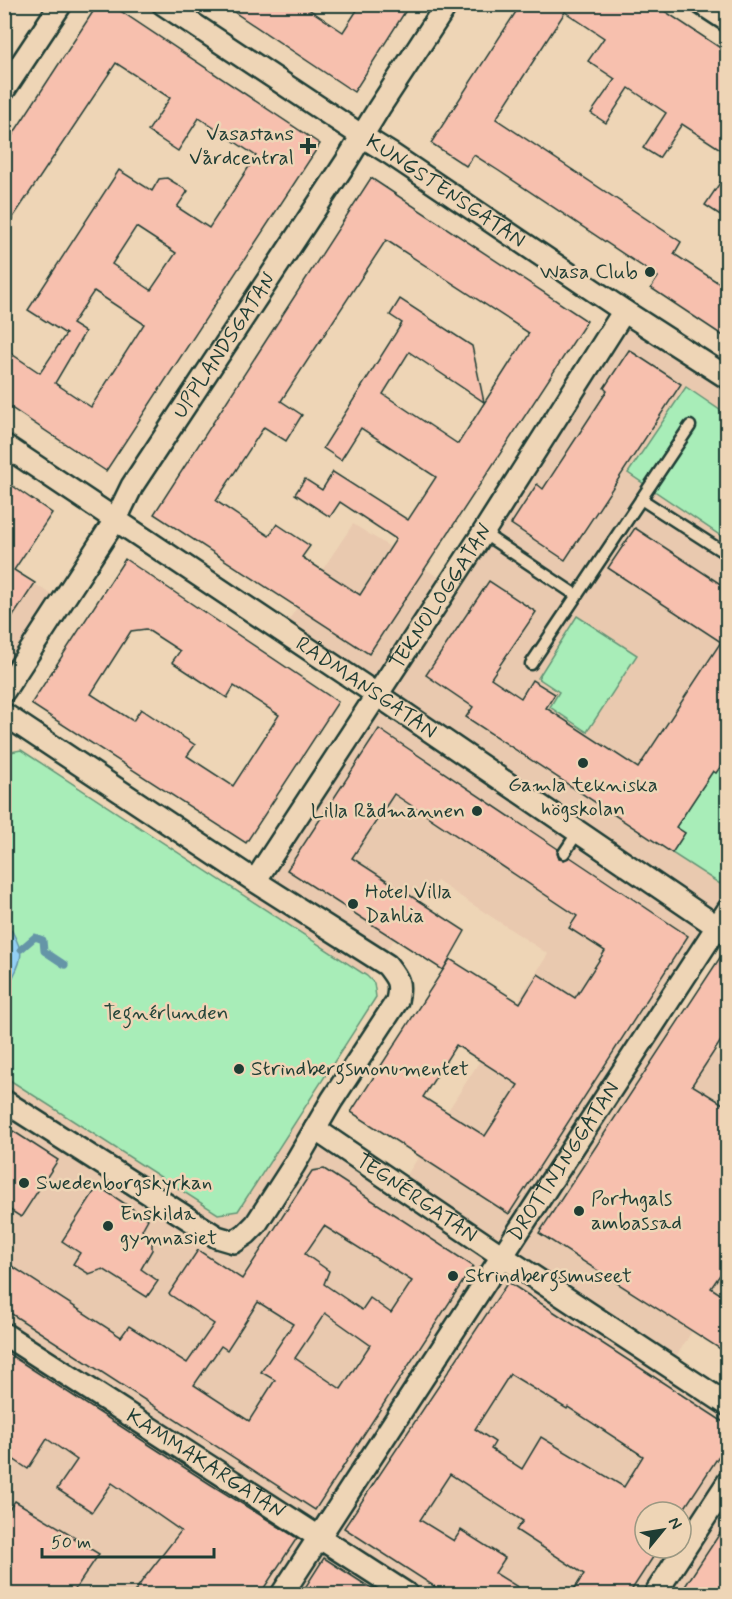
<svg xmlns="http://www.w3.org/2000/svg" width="732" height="1599" font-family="Mynerve,sans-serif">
	<rect width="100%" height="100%" fill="#eed5b6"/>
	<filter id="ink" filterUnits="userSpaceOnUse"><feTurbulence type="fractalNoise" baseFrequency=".0167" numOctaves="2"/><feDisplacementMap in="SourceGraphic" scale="12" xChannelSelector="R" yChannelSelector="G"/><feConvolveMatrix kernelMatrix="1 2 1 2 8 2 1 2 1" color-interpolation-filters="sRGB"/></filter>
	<g filter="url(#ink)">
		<g fill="#e9c9af" fill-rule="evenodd">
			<path d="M 626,314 L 727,380 L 727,937 L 723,934 L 667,1023 L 727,1061 L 727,1276 L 672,1363 L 727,1399 L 727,1594 L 5,1594 L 4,1077 L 218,1214 L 238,1210 L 296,1120 L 398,1189 L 548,954 L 437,881 L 367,976 L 243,894 L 374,695 L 280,633 L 353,524 L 448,583 ZM 645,1512 L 681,1512 L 681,1548 L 645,1548 Z"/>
			<path d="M 5,565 L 63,602 L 5,694 Z"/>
		</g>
		<g fill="#a8edb8" stroke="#649576" stroke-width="1.5">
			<path d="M 686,387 L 727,415 L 727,540 L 628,473 Z"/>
			<path d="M 577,616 L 637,655 L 587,732 L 550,707 L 559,692 L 538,678 Z"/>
			<path d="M 21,750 L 367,976 L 374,983 L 376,997 L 238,1211 L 218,1214 L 5,1077 L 5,753 Z"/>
			<path d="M 727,756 L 727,873 L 720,884 L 672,853 L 685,833 L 676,827 L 713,771 L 716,773 Z"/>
		</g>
		<path fill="#93d0f4" stroke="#6595a7" stroke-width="1.5" d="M 4,930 L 12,931 C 23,952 24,956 13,977 L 5,974 Z"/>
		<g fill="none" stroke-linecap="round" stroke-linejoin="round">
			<path stroke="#6595a7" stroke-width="7" d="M 21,949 L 35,937 L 43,940 L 44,951 L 65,965"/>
		</g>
		<g fill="#f7c0ae" stroke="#1f3d34" stroke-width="1.5" fill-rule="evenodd">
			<path d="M 98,4 L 110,4 L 320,144 L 106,471 L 4,403 L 4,349 L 40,373 L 66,334 L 28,310 L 119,170 L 152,191 L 159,179 L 167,178 L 188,191 L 177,207 L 209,228 L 256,156 L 199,118 L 178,151 L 148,131 L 170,98 L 116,63 L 4,231 L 4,148 ZM 136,227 L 176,253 L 151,290 L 112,264 ZM 94,291 L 144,324 L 91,407 L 55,383 L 85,332 L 72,324 Z"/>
			<path d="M 222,4 L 301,4 L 343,32 L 361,4 L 410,4 L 354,92 Z"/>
			<path d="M 521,4 L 654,4 L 728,53 L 728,154 L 682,124 L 659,158 L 643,148 L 666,113 L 629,88 L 606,123 L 591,113 L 615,79 L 588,61 L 604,38 L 565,12 L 496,119 L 681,242 L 674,254 L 728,289 L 728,339 L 651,288 L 658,277 L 499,171 L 474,155 L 466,166 L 431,143 Z"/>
			<path d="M 728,171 L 728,220 L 705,205 Z"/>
			<path d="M 371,178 L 587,321 L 369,654 L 154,514 ZM 386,240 L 529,333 L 458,444 L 383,394 L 409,352 L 484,402 L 472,346 L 400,299 L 390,315 L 402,323 L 323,448 L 341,460 L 361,428 L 436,477 L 408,520 L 333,472 L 322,490 L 305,479 L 295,494 L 330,517 L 340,502 L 396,539 L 360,595 L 302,557 L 310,546 L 277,524 L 269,536 L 216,501 L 264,427 L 286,441 L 302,415 L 281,401 Z"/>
			<path d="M 629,350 L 681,384 L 565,560 L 511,524 L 537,484 L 543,489 L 607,391 L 604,388 Z"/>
			<path d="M 4,480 L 52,513 L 14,570 L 35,583 L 4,630 Z"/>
			<path d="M 635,528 L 728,589 L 728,756 L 716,773 L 713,771 L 676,827 L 685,833 L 672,853 L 466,717 L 473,707 L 426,675 L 489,581 L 536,612 L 491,678 L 521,698 L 532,680 L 555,694 L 546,708 L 638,768 L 721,642 L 608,568 Z"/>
			<path d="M 125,559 L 338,702 L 246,843 L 31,704 ZM 146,629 L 180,651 L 172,662 L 192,675 L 227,698 L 234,686 L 279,715 L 233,786 L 187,756 L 195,745 L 141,709 L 133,721 L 91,694 L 131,631 Z"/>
			<path d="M 379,729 L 558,849 L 557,853 L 559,859 L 564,860 L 570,857 L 688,936 L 509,1214 L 351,1112 L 443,970 L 287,870 ZM 394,794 L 577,916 L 569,928 L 605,951 L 575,998 L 538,974 L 520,1003 L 450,959 L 443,970 L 465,931 L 352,858 ZM 456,1045 L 518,1085 L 485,1136 L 423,1097 Z"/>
			<path d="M 727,947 L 728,1030 L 692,1085 L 728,1107 L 728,1263 L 711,1288 L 728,1299 L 728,1354 L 539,1233 Z"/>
			<path d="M 13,1131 L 58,1160 L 21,1217 L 4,1206 L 4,1144 Z"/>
			<path d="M 324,1169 L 473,1266 L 315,1510 L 4,1309 L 4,1261 L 121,1337 L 129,1326 L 187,1363 L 214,1324 L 169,1294 L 198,1250 L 242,1279 L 312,1171 ZM 324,1226 L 412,1281 L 391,1313 L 370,1298 L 362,1310 L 324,1284 L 329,1271 L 305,1254 ZM 258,1302 L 293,1324 L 261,1372 L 275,1380 L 249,1421 L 194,1385 L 221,1346 L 227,1350 ZM 325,1313 L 370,1345 L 341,1389 L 295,1358 Z"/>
			<path d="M 98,1186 L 148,1219 L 142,1230 L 152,1243 L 152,1250 L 141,1269 L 158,1281 L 147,1297 L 103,1269 L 89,1274 L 73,1264 L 80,1253 L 62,1241 Z"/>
			<path d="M 508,1282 L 728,1425 L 728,1442 L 682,1512 L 645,1512 L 645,1548 L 659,1548 L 629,1594 L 571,1594 L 584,1574 L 516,1530 L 523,1521 L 450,1474 L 420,1520 L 454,1541 L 461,1530 L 505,1558 L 495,1573 L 529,1594 L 446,1594 L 344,1528 ZM 510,1374 L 567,1409 L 568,1407 L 643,1456 L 624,1487 L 541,1437 L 522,1469 L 491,1449 L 495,1442 L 475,1429 Z"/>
			<path d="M 4,1351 L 210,1484 L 297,1538 L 260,1594 L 133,1594 L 142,1581 L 181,1531 L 112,1483 L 92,1512 L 57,1489 L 77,1460 L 47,1439 L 28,1469 L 4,1453 Z"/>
			<path d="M 15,1501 L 75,1537 L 74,1539 L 99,1554 L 72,1594 L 4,1594 L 4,1516 Z"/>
			<path d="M 728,1521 L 728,1588 L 723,1594 L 680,1594 Z"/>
			<path d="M 324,1558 L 380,1594 L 301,1594 Z"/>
		</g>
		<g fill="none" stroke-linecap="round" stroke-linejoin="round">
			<defs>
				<g id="lane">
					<path d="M 641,499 L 728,555"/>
					<path d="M 483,533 L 576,595"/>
					<path d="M 531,664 L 690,426"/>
					<path d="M 564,853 L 578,832"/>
				</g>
				<g id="street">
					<path id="s1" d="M 163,4 L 362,136 L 391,154 L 624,311 L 728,378"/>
					<path d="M 702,4 L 728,21"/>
					<path d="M 4,90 L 61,4"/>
					<path id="s2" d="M 4,445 L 376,694 L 728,934"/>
					<path id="s3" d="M 4,691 L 116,519 L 132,486 L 346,162 L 379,108 L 447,4"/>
					<path d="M 4,714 L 255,881 L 387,965 C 398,979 401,983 397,1001 L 332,1100 L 294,1165 L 256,1224 L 246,1234 L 234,1242 L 217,1237 L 4,1101"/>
					<path id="s4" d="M 255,881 L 483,533 L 624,311"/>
					<path id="s5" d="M 315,1129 L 502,1256 L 728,1405"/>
					<path id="s6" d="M 4,1334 L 407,1594"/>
					<path id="s7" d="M 282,1594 L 728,910"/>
					<path d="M 655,1594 L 728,1482"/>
				</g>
			</defs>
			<use href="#lane" stroke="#1f3d34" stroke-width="15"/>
			<use href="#street" stroke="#1f3d34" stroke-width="26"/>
			<use href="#lane" stroke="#eed5b6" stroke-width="10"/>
			<use href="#street" stroke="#eed5b6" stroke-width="21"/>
		</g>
	</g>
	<g fill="#1f3d34" stroke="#eed5b6" stroke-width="2">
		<path d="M305 137h6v6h6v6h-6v6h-6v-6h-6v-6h6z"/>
		<circle cx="650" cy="272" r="6"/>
		<circle cx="583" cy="763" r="6"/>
		<circle cx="477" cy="811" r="6"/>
		<circle cx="353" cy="904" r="6"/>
		<circle cx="239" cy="1069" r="6"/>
		<circle cx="24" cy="1183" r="6"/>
		<circle cx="579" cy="1211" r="6"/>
		<circle cx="108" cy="1226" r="6"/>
		<circle cx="453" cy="1276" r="6"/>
	</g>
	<g text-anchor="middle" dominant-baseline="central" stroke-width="5" stroke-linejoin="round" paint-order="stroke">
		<g font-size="21" fill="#1f3d34" stroke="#eed5b6" text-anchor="start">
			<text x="294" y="134" text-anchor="end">Vasastans<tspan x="294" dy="24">Vårdcentral</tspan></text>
			<text x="638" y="272" text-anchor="end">Wasa Club</text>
			<text x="583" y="785" text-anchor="middle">Gamla tekniska<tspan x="583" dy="24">högskolan</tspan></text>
			<text x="465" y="811" text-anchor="end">Lilla Rådmannen</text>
			<text x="365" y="892">Hotel Villa<tspan x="365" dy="24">Dahlia</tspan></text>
			<text x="251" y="1069">Strindbergsmonumentet</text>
			<text x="36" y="1183">Swedenborgskyrkan</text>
			<text x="591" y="1199">Portugals<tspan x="591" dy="24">ambassad</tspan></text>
			<text x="120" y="1214">Enskilda<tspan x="120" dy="24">gymnasiet</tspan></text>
			<text x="465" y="1276">Strindbergsmuseet</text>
		</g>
		<g font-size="21" fill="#1f3d34" stroke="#eed5b6">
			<text stroke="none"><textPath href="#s1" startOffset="339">KUNGSTENSGATAN</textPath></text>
			<text stroke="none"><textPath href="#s3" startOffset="410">UPPLANDSGATAN</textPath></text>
			<text stroke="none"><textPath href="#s4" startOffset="340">TEKNOLOGGATAN</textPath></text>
			<text stroke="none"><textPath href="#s2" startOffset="436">RÅDMANSGATAN</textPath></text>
			<text stroke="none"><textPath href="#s7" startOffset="516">DROTTNINGGATAN</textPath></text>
			<text stroke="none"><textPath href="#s5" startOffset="123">TEGNÉRGATAN</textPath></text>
			<text stroke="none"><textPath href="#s6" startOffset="240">KAMMAKARGATAN</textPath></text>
		</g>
		<g font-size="21" fill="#26463b" stroke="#eed5b6">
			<text x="166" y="1013">Tegnérlunden</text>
		</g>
	</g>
	<rect width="732" height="1599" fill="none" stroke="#eed5b6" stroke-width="24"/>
	<rect x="12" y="12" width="708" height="1575" fill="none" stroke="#1f3d34" stroke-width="2" filter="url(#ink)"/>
	<g transform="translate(663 1530) rotate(60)"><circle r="28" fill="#eed5b6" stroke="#9b9882" stroke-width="1.5"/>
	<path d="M0-4.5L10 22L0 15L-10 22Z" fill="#1f3d34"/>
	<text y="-9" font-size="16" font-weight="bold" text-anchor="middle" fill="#1f3d34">N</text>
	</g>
	<path d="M42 1548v9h172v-9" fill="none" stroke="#1f3d34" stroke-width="3"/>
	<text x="51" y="1548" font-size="18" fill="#1f3d34" stroke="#eed5b6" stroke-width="4.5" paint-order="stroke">50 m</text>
</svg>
